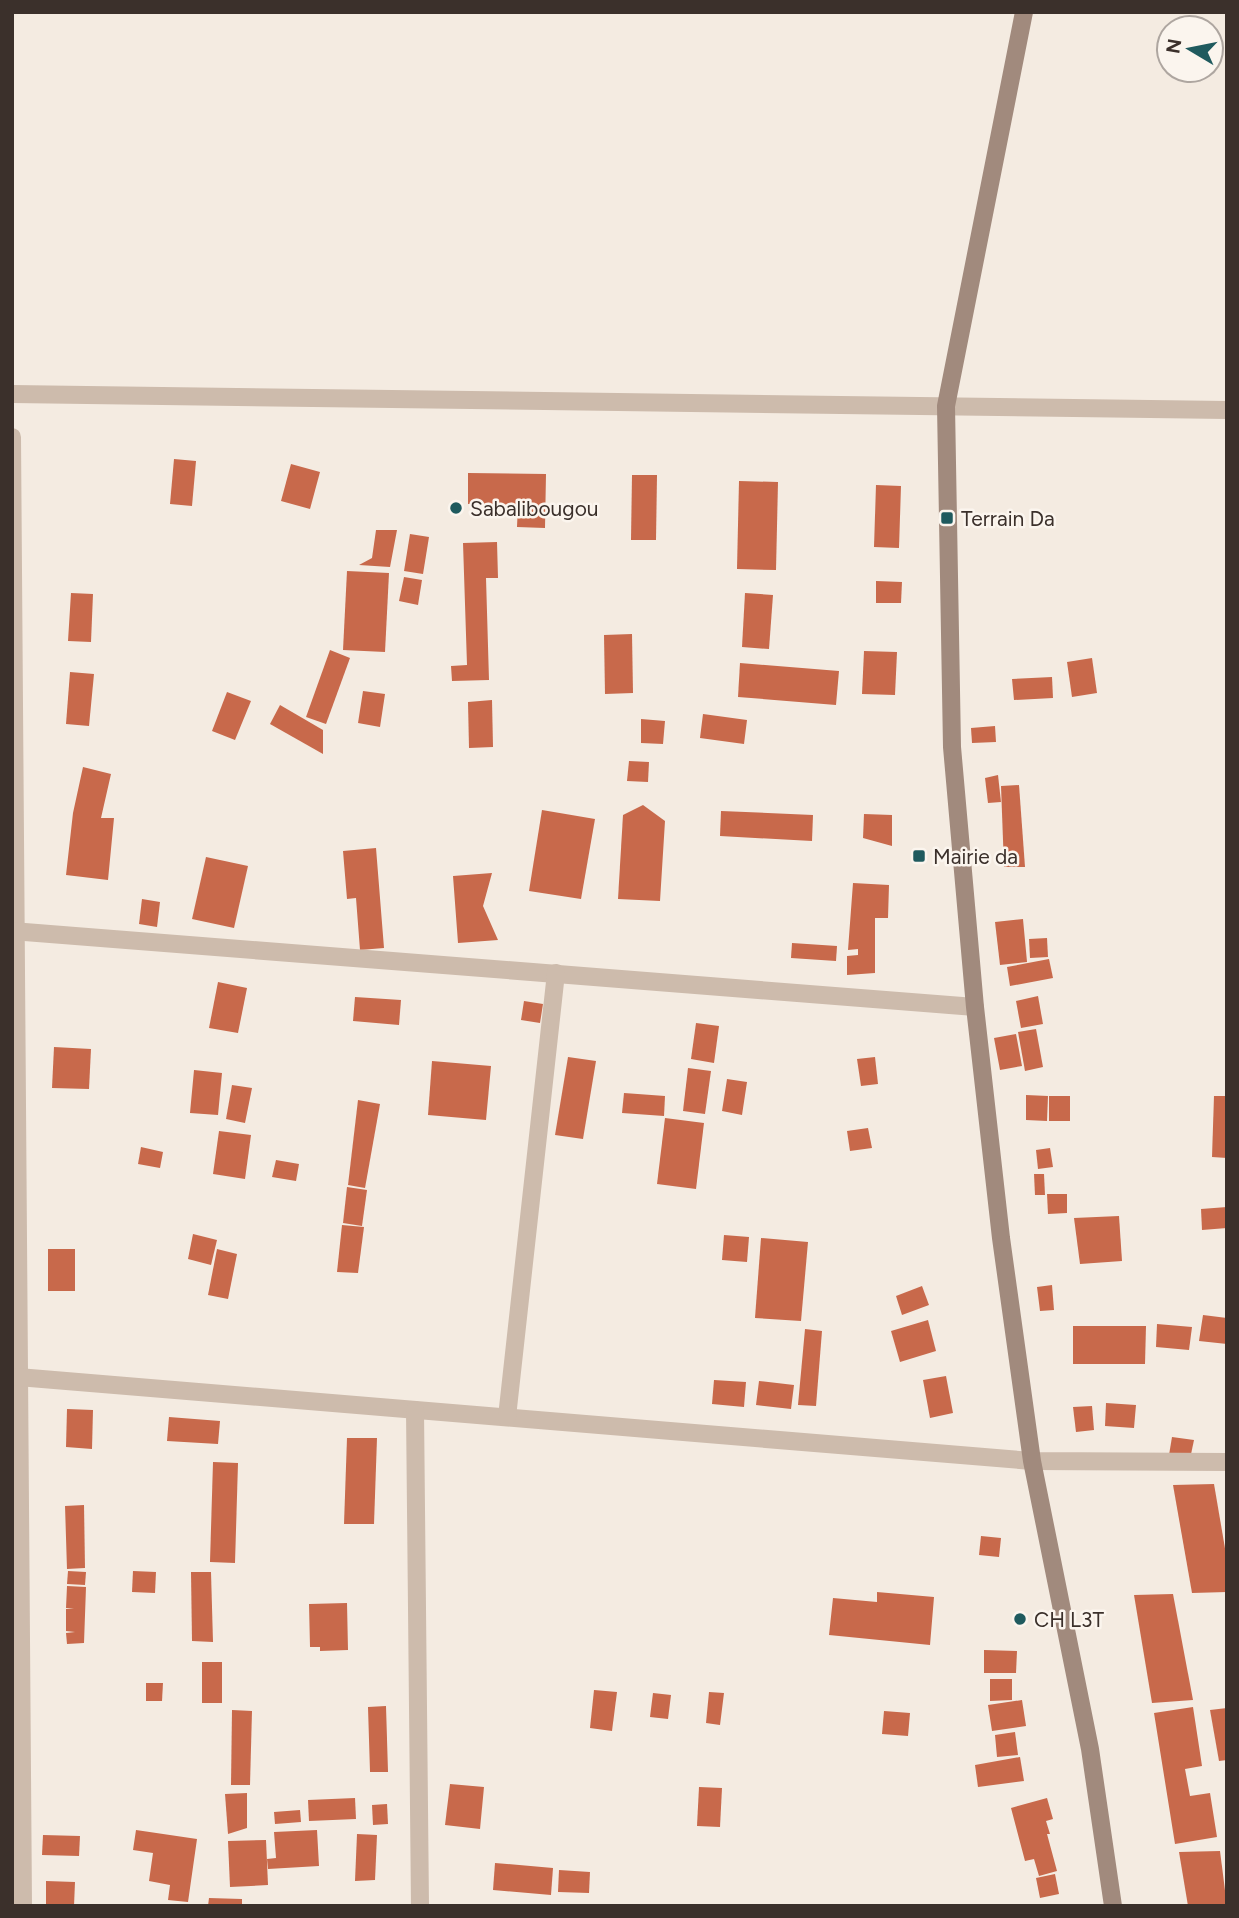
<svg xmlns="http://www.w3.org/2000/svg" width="1239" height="1918" font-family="Figtree,sans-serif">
	<rect width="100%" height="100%" fill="#f4ebe1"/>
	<g fill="#c8694b">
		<path d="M 174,459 L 196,461 L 192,506 L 170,504 Z"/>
		<path d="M 291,464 L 320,472 L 310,509 L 281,501 Z"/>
		<path d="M 468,473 L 546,474 L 545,528 L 517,527 L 518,505 L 468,504 Z"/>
		<path d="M 632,475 L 657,475 L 656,540 L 631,540 Z"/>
		<path d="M 739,481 L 778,482 L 776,570 L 737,569 Z"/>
		<path d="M 876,485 L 901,486 L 899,548 L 874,547 Z"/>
		<path d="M 376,530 L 397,530 L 390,567 L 359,565 L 372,558 Z"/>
		<path d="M 410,534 L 429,537 L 423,574 L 404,571 Z"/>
		<path d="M 497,542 L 498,578 L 486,578 L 489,680 L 452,681 L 451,666 L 467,665 L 463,543 Z"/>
		<path d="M 347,571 L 389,573 L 385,652 L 343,650 Z"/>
		<path d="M 404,577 L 422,580 L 418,605 L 399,601 Z"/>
		<path d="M 876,581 L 902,582 L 901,603 L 876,603 Z"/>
		<path d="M 71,593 L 93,594 L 91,642 L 68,641 Z"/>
		<path d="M 745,593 L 773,595 L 769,649 L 742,647 Z"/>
		<path d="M 632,634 L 633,693 L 605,694 L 604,635 Z"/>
		<path d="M 330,650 L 350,658 L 326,724 L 306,717 Z"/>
		<path d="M 864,651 L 897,652 L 895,695 L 862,694 Z"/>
		<path d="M 1092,658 L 1097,693 L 1072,697 L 1067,662 Z"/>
		<path d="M 740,663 L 839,671 L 836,705 L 738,697 Z"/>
		<path d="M 70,672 L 94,674 L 89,726 L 66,724 Z"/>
		<path d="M 1052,677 L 1053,698 L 1014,700 L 1012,679 Z"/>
		<path d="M 363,691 L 385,694 L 380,727 L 358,723 Z"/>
		<path d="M 227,692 L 251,701 L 235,740 L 212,731 Z"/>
		<path d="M 492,700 L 493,747 L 469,748 L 468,702 Z"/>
		<path d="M 280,705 L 323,730 L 323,754 L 270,724 Z"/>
		<path d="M 703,714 L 747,720 L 744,744 L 700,738 Z"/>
		<path d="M 641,719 L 665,721 L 663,744 L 641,743 Z"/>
		<path d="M 995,726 L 996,742 L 972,743 L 971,728 Z"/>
		<path d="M 629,761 L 649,762 L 648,782 L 627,781 Z"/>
		<path d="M 83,767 L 111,774 L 101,818 L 114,818 L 108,880 L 66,875 L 73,813 Z"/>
		<path d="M 998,775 L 1001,802 L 988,803 L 985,778 Z"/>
		<path d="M 1019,785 L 1025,867 L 1004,867 L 1001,786 Z"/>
		<path d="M 643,805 L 665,821 L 660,901 L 618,899 L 623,815 Z"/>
		<path d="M 542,810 L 595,819 L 581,899 L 529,891 Z"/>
		<path d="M 721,811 L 813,815 L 812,841 L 720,836 Z"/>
		<path d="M 864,814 L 892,815 L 892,846 L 863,838 Z"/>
		<path d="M 376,848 L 384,948 L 360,950 L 356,898 L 347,899 L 343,851 Z"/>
		<path d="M 206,857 L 248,866 L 234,928 L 192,919 Z"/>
		<path d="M 492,873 L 483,906 L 498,940 L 458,943 L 453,876 Z"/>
		<path d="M 853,883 L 889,885 L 888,918 L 875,918 L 875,973 L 847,975 L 847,956 L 858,955 L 858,949 L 848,950 Z"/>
		<path d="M 142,899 L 160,902 L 157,927 L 139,924 Z"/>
		<path d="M 1023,919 L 1027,962 L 1000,965 L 995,922 Z"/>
		<path d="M 1047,938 L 1048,957 L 1030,958 L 1029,939 Z"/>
		<path d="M 792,943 L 837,946 L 836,961 L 791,958 Z"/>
		<path d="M 1049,959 L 1053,978 L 1010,986 L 1007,967 Z"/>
		<path d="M 218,982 L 247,988 L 238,1033 L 209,1028 Z"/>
		<path d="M 1038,996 L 1043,1024 L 1021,1028 L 1016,1001 Z"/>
		<path d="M 355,997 L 401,1000 L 399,1025 L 353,1021 Z"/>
		<path d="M 524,1001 L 543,1004 L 540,1023 L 521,1020 Z"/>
		<path d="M 696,1023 L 719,1026 L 714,1063 L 691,1059 Z"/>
		<path d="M 1036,1029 L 1043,1067 L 1025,1071 L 1018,1032 Z"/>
		<path d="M 1016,1034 L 1022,1066 L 1000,1070 L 994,1038 Z"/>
		<path d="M 54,1047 L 91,1049 L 89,1089 L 52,1088 Z"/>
		<path d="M 568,1057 L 596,1061 L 583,1139 L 555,1135 Z"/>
		<path d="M 875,1057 L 878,1084 L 861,1086 L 857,1059 Z"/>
		<path d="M 432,1061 L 491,1066 L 486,1120 L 428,1115 Z"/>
		<path d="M 688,1068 L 711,1071 L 705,1114 L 683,1111 Z"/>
		<path d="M 194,1070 L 222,1073 L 218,1115 L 190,1113 Z"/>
		<path d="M 727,1079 L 747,1082 L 742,1115 L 722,1111 Z"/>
		<path d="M 232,1085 L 252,1088 L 245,1123 L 226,1119 Z"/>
		<path d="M 624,1093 L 665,1096 L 664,1116 L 622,1113 Z"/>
		<path d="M 1026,1095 L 1048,1096 L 1047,1121 L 1026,1120 Z"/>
		<rect x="1049" y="1096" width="21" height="25"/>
		<path d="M 1214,1096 L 1227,1096 L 1227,1158 L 1212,1157 Z"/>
		<path d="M 358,1100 L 380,1104 L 365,1188 L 348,1185 Z"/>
		<path d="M 665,1118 L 704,1123 L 696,1189 L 657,1184 Z"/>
		<path d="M 868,1128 L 872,1148 L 850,1151 L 847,1131 Z"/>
		<path d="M 219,1131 L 251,1135 L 245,1179 L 213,1174 Z"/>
		<path d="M 141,1147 L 163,1152 L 160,1168 L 138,1164 Z"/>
		<path d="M 1050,1148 L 1053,1167 L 1038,1169 L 1036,1150 Z"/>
		<path d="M 276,1160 L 299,1164 L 296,1181 L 272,1177 Z"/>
		<path d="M 1034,1174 L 1044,1174 L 1045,1195 L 1035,1195 Z"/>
		<path d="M 347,1187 L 367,1190 L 362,1226 L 343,1223 Z"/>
		<path d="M 1047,1194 L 1067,1194 L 1067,1213 L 1048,1214 Z"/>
		<path d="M 1227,1207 L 1227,1228 L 1202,1230 L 1201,1209 Z"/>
		<path d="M 1119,1216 L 1122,1261 L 1080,1264 L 1074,1218 Z"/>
		<path d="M 342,1225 L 364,1227 L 358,1273 L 337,1272 Z"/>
		<path d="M 193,1234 L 217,1240 L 211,1265 L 188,1259 Z"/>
		<path d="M 724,1235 L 749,1237 L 747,1262 L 722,1260 Z"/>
		<path d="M 761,1238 L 808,1242 L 801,1321 L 755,1318 Z"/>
		<rect x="48" y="1249" width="27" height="42"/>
		<path d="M 217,1249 L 237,1254 L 228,1299 L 208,1295 Z"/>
		<path d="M 1052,1285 L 1054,1310 L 1040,1311 L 1037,1287 Z"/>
		<path d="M 922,1286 L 929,1305 L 902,1315 L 896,1296 Z"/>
		<path d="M 1203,1315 L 1227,1318 L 1227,1344 L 1199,1341 Z"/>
		<path d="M 928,1320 L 936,1351 L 900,1362 L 891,1331 Z"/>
		<path d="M 1157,1324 L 1192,1327 L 1189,1350 L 1156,1347 Z"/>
		<path d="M 1073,1326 L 1146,1326 L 1145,1364 L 1073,1364 Z"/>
		<path d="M 805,1329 L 822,1331 L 816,1406 L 798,1405 Z"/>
		<path d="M 946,1376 L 953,1413 L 930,1418 L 923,1380 Z"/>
		<path d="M 714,1380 L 746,1382 L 744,1407 L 712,1404 Z"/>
		<path d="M 759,1381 L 794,1385 L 791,1409 L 756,1405 Z"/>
		<path d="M 1106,1403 L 1136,1405 L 1134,1428 L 1105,1426 Z"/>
		<path d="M 1092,1406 L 1094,1430 L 1076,1432 L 1073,1407 Z"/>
		<path d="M 67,1409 L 93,1410 L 92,1449 L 66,1447 Z"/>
		<path d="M 169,1417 L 220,1421 L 218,1444 L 167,1441 Z"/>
		<path d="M 1172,1437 L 1194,1440 L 1190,1459 L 1169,1455 Z"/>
		<path d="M 347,1438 L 377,1438 L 374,1524 L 344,1524 Z"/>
		<path d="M 213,1462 L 238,1463 L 235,1563 L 210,1562 Z"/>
		<path d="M 1214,1484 L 1227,1560 L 1227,1592 L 1192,1593 L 1173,1485 Z"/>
		<path d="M 84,1505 L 85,1568 L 67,1569 L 65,1506 Z"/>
		<path d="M 981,1536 L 1001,1538 L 999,1557 L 979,1555 Z"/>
		<path d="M 68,1571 L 86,1572 L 85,1585 L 67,1584 Z"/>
		<path d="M 133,1571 L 156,1572 L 155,1593 L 132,1592 Z"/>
		<path d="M 191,1572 L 211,1572 L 213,1642 L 192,1641 Z"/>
		<path d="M 67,1586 L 86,1587 L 84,1643 L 67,1644 L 66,1633 L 75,1632 L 66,1631 L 66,1609 L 74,1609 L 66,1608 Z"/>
		<path d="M 877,1592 L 934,1597 L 930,1645 L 829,1635 L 833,1598 L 877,1602 Z"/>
		<path d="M 1173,1594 L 1193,1700 L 1152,1703 L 1134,1595 Z"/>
		<path d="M 347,1603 L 348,1650 L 320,1651 L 320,1647 L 310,1647 L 309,1604 Z"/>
		<path d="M 984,1650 L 1017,1651 L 1016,1673 L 984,1673 Z"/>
		<rect x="202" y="1662" width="20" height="41"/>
		<path d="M 990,1679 L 1012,1679 L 1012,1700 L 990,1701 Z"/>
		<path d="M 146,1683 L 163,1683 L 162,1701 L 146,1701 Z"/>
		<path d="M 594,1690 L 617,1692 L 612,1731 L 590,1728 Z"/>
		<path d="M 709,1692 L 724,1693 L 720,1725 L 706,1723 Z"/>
		<path d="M 653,1693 L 671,1695 L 668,1719 L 650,1717 Z"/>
		<path d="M 1022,1700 L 1026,1726 L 992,1731 L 988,1705 Z"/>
		<path d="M 386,1706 L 388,1772 L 370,1772 L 368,1707 Z"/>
		<path d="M 1193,1707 L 1202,1766 L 1185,1769 L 1190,1796 L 1210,1793 L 1217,1837 L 1175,1844 L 1154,1713 Z"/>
		<path d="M 1227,1708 L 1227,1760 L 1219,1761 L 1210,1710 Z"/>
		<path d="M 232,1710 L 252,1711 L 250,1785 L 231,1785 Z"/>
		<path d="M 884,1711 L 910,1713 L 908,1736 L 882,1734 Z"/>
		<path d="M 1015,1732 L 1018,1755 L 997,1757 L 995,1735 Z"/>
		<path d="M 1020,1757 L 1024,1781 L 978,1787 L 975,1765 Z"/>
		<path d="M 450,1784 L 484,1787 L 480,1829 L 445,1825 Z"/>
		<path d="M 699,1787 L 722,1788 L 720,1827 L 697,1826 Z"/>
		<path d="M 247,1793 L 247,1828 L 228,1834 L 225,1794 Z"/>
		<path d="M 355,1798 L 356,1819 L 309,1821 L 308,1800 Z"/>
		<path d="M 1047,1798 L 1053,1819 L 1046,1821 L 1050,1834 L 1047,1834 L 1057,1871 L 1039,1876 L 1034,1859 L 1025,1861 L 1011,1808 Z"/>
		<path d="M 387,1804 L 388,1824 L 373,1825 L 372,1805 Z"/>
		<path d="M 300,1810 L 301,1822 L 275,1824 L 274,1812 Z"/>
		<path d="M 136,1830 L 197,1839 L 188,1902 L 168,1900 L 170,1885 L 149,1881 L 153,1853 L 133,1850 Z"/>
		<path d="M 317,1830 L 319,1866 L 268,1869 L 267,1859 L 276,1858 L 274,1832 Z"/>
		<path d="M 357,1834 L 377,1835 L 375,1880 L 355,1881 Z"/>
		<path d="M 43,1835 L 80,1836 L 79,1856 L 42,1855 Z"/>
		<path d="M 266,1840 L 268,1885 L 230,1887 L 228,1841 Z"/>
		<path d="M 1220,1851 L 1227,1906 L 1188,1906 L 1179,1852 Z"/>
		<path d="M 495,1863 L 553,1868 L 551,1895 L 493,1890 Z"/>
		<path d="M 559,1870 L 590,1872 L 589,1893 L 558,1892 Z"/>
		<path d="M 1055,1874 L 1059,1894 L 1040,1898 L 1036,1878 Z"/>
		<path d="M 46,1881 L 75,1882 L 74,1906 L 46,1906 Z"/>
		<path d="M 209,1898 L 242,1899 L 242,1906 L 208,1906 Z"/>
	</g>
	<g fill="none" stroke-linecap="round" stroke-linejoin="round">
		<g stroke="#cdbbac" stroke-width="18">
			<path d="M 12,394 L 1227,410"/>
			<path d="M 12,437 L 23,1906"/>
			<path d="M 12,931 L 975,1007"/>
			<path d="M 18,1377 L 1032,1461 L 1227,1462"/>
			<path d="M 415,1410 L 420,1906"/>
			<path d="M 507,1417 L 556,973"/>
		</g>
		<path stroke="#a18a7d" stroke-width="18" d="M 1024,12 L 946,406 L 952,747 L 975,1007 L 1001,1238 L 1032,1461 L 1090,1749 L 1113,1906"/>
	</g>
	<g fill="#1f5a5e" stroke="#fbf5ee" stroke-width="2.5">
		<circle cx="456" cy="508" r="7"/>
		<rect x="940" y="511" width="14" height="14" rx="3.5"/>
		<rect x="912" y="849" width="14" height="14" rx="3.5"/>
		<circle cx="1020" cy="1619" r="7"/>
	</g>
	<g text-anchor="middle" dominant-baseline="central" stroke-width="5" stroke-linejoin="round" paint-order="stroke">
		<g font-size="21" fill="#3b302b" stroke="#fbf5ee" text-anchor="start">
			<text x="470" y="508">Sabalibougou</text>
			<text x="961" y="518">Terrain Da</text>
			<text x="933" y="856">Mairie da</text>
			<text x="1034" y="1619">CH L3T</text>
		</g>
	</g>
	<rect width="1239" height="1918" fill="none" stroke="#3b302b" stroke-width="28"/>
	<g transform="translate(1190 49) rotate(280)"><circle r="33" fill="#fbf5ee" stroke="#aea6a0" stroke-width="2"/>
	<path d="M0-5L12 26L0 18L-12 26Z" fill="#1f5a5e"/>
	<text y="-10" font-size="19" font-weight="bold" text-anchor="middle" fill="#3b302b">N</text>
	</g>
</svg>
